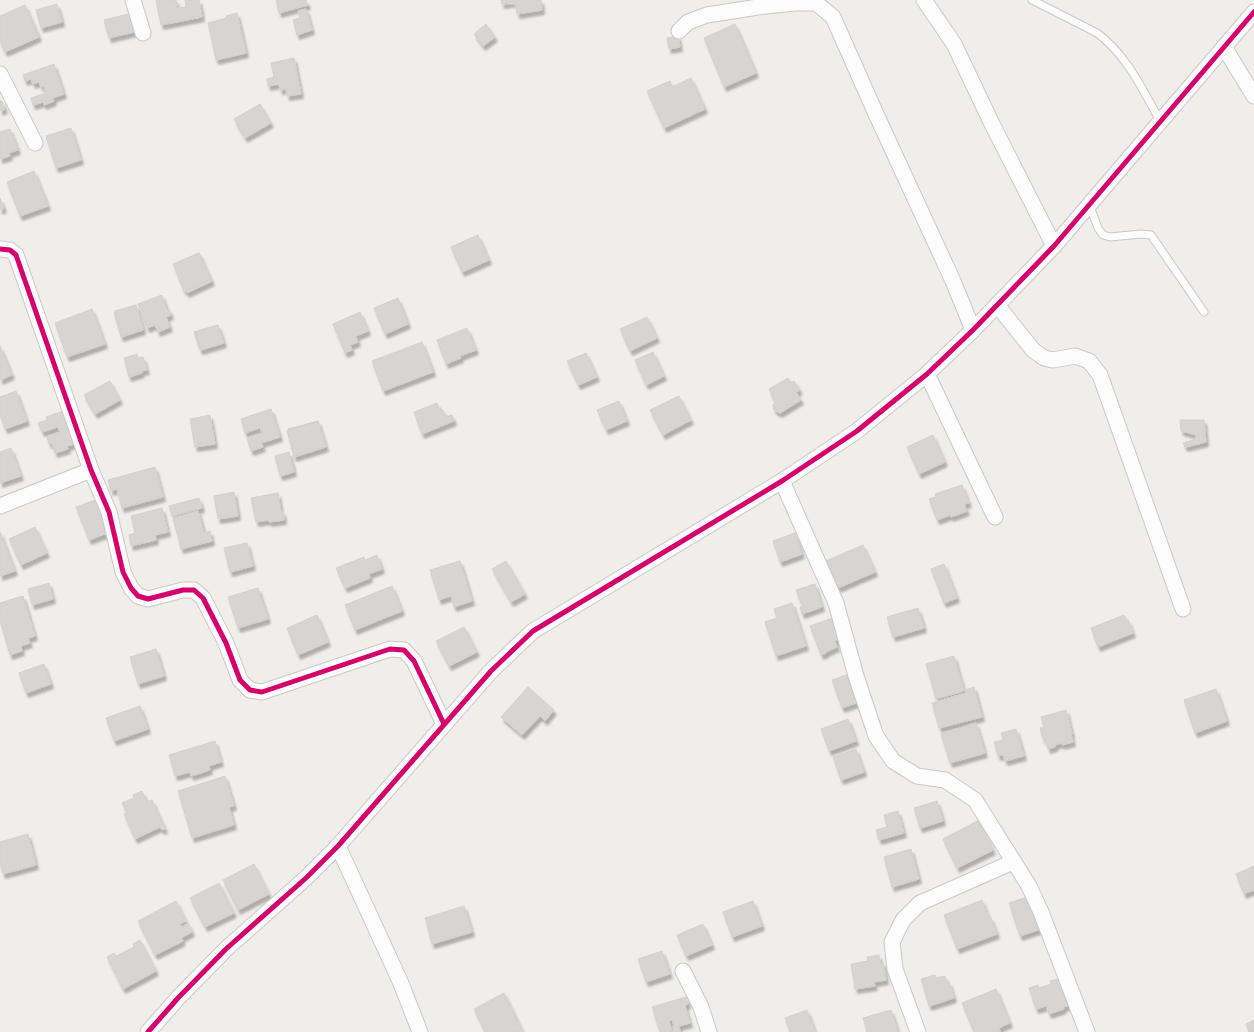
<svg xmlns="http://www.w3.org/2000/svg" width="1254" height="1032" font-family="'Sofia Sans Condensed',sans-serif">
	<defs>
		<filter id="shadow"><feDropShadow dx="2.5" dy="4.5" stdDeviation="1" flood-color="#0004"/></filter>
	</defs>
	<rect width="100%" height="100%" fill="#f0eeeb"/>
	<g fill="#d7d4d2" stroke="#d3d0cc" filter="url(#shadow)">
		<path d="M 156,0 L 176,0 L 177,8 L 186,7 L 185,0 L 199,0 L 202,17 L 161,25 Z"/>
		<path d="M 276,0 L 306,0 L 308,5 L 279,13 Z"/>
		<path d="M 501,0 L 541,0 L 542,10 L 517,14 L 515,2 L 502,4 Z"/>
		<path d="M 57,4 L 62,22 L 41,28 L 36,10 Z"/>
		<path d="M 25,5 L 39,37 L 5,52 L 0,41 L 0,16 Z"/>
		<path d="M 306,9 L 312,30 L 297,35 L 293,20 L 300,18 L 298,11 Z"/>
		<path d="M 133,13 L 138,31 L 109,38 L 104,20 Z"/>
		<path d="M 237,13 L 246,53 L 216,60 L 208,23 L 227,18 L 226,16 Z"/>
		<path d="M 486,24 L 495,37 L 483,46 L 474,34 Z"/>
		<path d="M 735,24 L 756,73 L 724,87 L 704,38 Z"/>
		<path d="M 678,36 L 680,47 L 669,49 L 667,38 Z"/>
		<path d="M 294,58 L 301,94 L 287,96 L 286,89 L 280,90 L 279,84 L 268,86 L 267,79 L 274,77 L 271,63 Z"/>
		<path d="M 54,64 L 64,94 L 53,98 L 54,101 L 44,105 L 43,102 L 33,105 L 31,98 L 46,93 L 44,86 L 41,87 L 39,82 L 33,84 L 31,79 L 25,81 L 23,75 Z"/>
		<path d="M 691,78 L 705,109 L 664,128 L 647,91 L 670,81 L 672,87 Z"/>
		<path d="M 0,100 L 1,102 L 2,101 L 5,109 L 0,111 Z"/>
		<path d="M 260,104 L 271,123 L 245,138 L 234,119 Z"/>
		<path d="M 71,128 L 81,160 L 56,168 L 46,136 Z"/>
		<path d="M 10,129 L 18,150 L 9,153 L 10,156 L 0,159 L 0,132 Z"/>
		<path d="M 34,171 L 48,206 L 20,216 L 7,182 Z"/>
		<path d="M 0,198 L 4,208 L 0,210 Z"/>
		<path d="M 478,235 L 489,260 L 462,272 L 451,247 Z"/>
		<path d="M 199,253 L 212,281 L 187,293 L 174,264 Z"/>
		<path d="M 199,253 L 210,279 L 184,291 L 173,264 Z"/>
		<path d="M 162,295 L 167,310 L 169,309 L 171,315 L 166,317 L 170,327 L 158,332 L 155,325 L 147,328 L 138,304 Z"/>
		<path d="M 398,298 L 408,324 L 385,334 L 374,308 Z"/>
		<path d="M 135,305 L 143,330 L 121,337 L 114,313 Z"/>
		<path d="M 136,305 L 143,328 L 123,335 L 115,311 Z"/>
		<path d="M 92,309 L 105,344 L 67,357 L 55,323 Z"/>
		<path d="M 360,312 L 368,331 L 356,336 L 358,342 L 350,345 L 352,350 L 345,353 L 333,324 Z"/>
		<path d="M 647,317 L 657,338 L 630,351 L 620,329 Z"/>
		<path d="M 217,325 L 223,343 L 200,350 L 194,332 Z"/>
		<path d="M 218,325 L 224,343 L 201,350 L 196,332 Z"/>
		<path d="M 467,328 L 476,350 L 460,356 L 461,358 L 446,364 L 437,340 Z"/>
		<path d="M 422,342 L 433,372 L 383,391 L 372,361 Z"/>
		<path d="M 0,346 L 12,375 L 0,380 Z"/>
		<path d="M 653,352 L 664,376 L 646,385 L 635,360 Z"/>
		<path d="M 586,353 L 597,377 L 578,385 L 567,361 Z"/>
		<path d="M 137,354 L 138,358 L 143,357 L 147,370 L 141,371 L 142,373 L 129,377 L 124,358 Z"/>
		<path d="M 788,378 L 791,383 L 794,381 L 800,390 L 796,392 L 801,400 L 780,413 L 774,410 L 773,405 L 775,403 L 769,389 Z"/>
		<path d="M 110,381 L 120,400 L 95,414 L 84,395 Z"/>
		<path d="M 16,391 L 27,421 L 5,429 L 0,415 L 0,397 Z"/>
		<path d="M 679,396 L 691,420 L 663,435 L 650,410 Z"/>
		<path d="M 619,401 L 627,421 L 606,430 L 597,410 Z"/>
		<path d="M 437,403 L 440,411 L 443,410 L 446,417 L 452,415 L 454,421 L 422,434 L 414,412 Z"/>
		<path d="M 271,409 L 280,437 L 261,443 L 263,447 L 251,451 L 247,438 L 262,433 L 260,428 L 245,433 L 241,419 Z"/>
		<path d="M 63,411 L 74,444 L 67,446 L 68,449 L 55,453 L 52,443 L 49,444 L 47,437 L 60,432 L 58,427 L 42,432 L 38,423 L 47,420 L 46,417 Z"/>
		<path d="M 210,415 L 215,444 L 195,447 L 190,419 Z"/>
		<path d="M 1180,420 L 1204,420 L 1206,442 L 1185,447 L 1183,443 L 1196,439 L 1196,435 L 1181,431 Z"/>
		<path d="M 318,421 L 325,447 L 295,455 L 288,429 Z"/>
		<path d="M 318,421 L 326,447 L 294,457 L 287,431 Z"/>
		<path d="M 933,435 L 945,462 L 919,474 L 907,447 Z"/>
		<path d="M 11,448 L 21,476 L 0,483 L 0,452 Z"/>
		<path d="M 289,452 L 294,472 L 280,476 L 275,456 Z"/>
		<path d="M 155,467 L 163,497 L 122,508 L 117,489 L 111,491 L 108,480 Z"/>
		<path d="M 962,485 L 969,503 L 964,504 L 967,511 L 951,517 L 950,515 L 937,520 L 929,499 L 936,497 L 935,494 Z"/>
		<path d="M 234,492 L 238,516 L 218,519 L 214,496 Z"/>
		<path d="M 278,493 L 281,512 L 283,512 L 284,520 L 269,522 L 269,520 L 256,522 L 251,498 Z"/>
		<path d="M 199,498 L 202,508 L 172,516 L 169,506 Z"/>
		<path d="M 98,499 L 110,532 L 89,540 L 76,507 Z"/>
		<path d="M 162,508 L 168,532 L 155,535 L 156,540 L 131,546 L 129,535 L 135,533 L 131,516 Z"/>
		<path d="M 198,511 L 204,533 L 210,531 L 212,541 L 181,549 L 173,518 Z"/>
		<path d="M 35,527 L 47,553 L 21,565 L 9,539 Z"/>
		<path d="M 0,532 L 15,571 L 0,576 Z"/>
		<path d="M 795,533 L 802,554 L 780,562 L 773,541 Z"/>
		<path d="M 247,543 L 253,566 L 230,572 L 224,548 Z"/>
		<path d="M 863,545 L 875,572 L 838,588 L 826,561 Z"/>
		<path d="M 377,555 L 382,569 L 369,574 L 370,578 L 345,588 L 336,568 L 364,557 L 365,560 Z"/>
		<path d="M 460,561 L 472,601 L 454,607 L 451,596 L 439,600 L 430,570 Z"/>
		<path d="M 506,561 L 525,594 L 511,602 L 492,569 Z"/>
		<path d="M 944,564 L 957,598 L 944,603 L 931,569 Z"/>
		<path d="M 49,583 L 53,599 L 32,605 L 28,589 Z"/>
		<path d="M 815,584 L 822,607 L 802,614 L 800,607 L 802,606 L 796,590 Z"/>
		<path d="M 392,586 L 402,611 L 355,630 L 345,605 Z"/>
		<path d="M 258,588 L 268,619 L 238,628 L 228,597 Z"/>
		<path d="M 23,596 L 35,636 L 28,638 L 30,643 L 21,646 L 22,651 L 10,655 L 0,620 L 0,603 Z"/>
		<path d="M 792,603 L 806,646 L 776,656 L 765,622 L 777,618 L 774,609 Z"/>
		<path d="M 918,608 L 924,628 L 893,637 L 887,617 Z"/>
		<path d="M 317,615 L 328,642 L 298,655 L 287,628 Z"/>
		<path d="M 1124,615 L 1127,621 L 1128,620 L 1133,633 L 1098,647 L 1091,628 Z"/>
		<path d="M 832,618 L 835,626 L 844,635 L 837,637 L 838,640 L 835,641 L 837,647 L 826,652 L 826,653 L 821,655 L 810,626 Z"/>
		<path d="M 464,627 L 477,652 L 449,666 L 436,641 Z"/>
		<path d="M 156,649 L 164,676 L 138,684 L 130,657 Z"/>
		<path d="M 954,656 L 964,691 L 936,699 L 926,664 Z"/>
		<path d="M 44,664 L 51,684 L 26,693 L 19,673 Z"/>
		<path d="M 852,673 L 862,701 L 842,708 L 832,680 Z"/>
		<path d="M 528,687 L 554,710 L 545,721 L 540,716 L 522,735 L 501,717 Z"/>
		<path d="M 974,687 L 982,717 L 939,728 L 932,703 L 966,693 L 965,690 Z"/>
		<path d="M 1216,689 L 1227,721 L 1195,733 L 1184,700 Z"/>
		<path d="M 140,706 L 148,729 L 114,741 L 106,718 Z"/>
		<path d="M 1066,710 L 1072,734 L 1071,734 L 1073,742 L 1062,745 L 1062,743 L 1055,745 L 1055,747 L 1048,749 L 1045,739 L 1043,739 L 1040,728 L 1044,727 L 1041,717 Z"/>
		<path d="M 848,719 L 856,741 L 829,751 L 821,729 Z"/>
		<path d="M 976,723 L 985,753 L 950,763 L 941,734 Z"/>
		<path d="M 1016,729 L 1024,756 L 1005,761 L 1003,755 L 998,756 L 994,742 L 1003,740 L 1001,733 Z"/>
		<path d="M 215,741 L 221,762 L 209,766 L 210,770 L 191,776 L 190,772 L 175,776 L 169,755 Z"/>
		<path d="M 856,749 L 864,772 L 841,780 L 833,757 Z"/>
		<path d="M 225,776 L 234,806 L 229,807 L 234,825 L 192,838 L 178,791 Z"/>
		<path d="M 142,791 L 147,802 L 152,800 L 165,829 L 162,830 L 160,827 L 135,839 L 124,814 L 127,813 L 122,803 L 134,798 L 133,795 Z"/>
		<path d="M 937,801 L 943,821 L 920,828 L 914,808 Z"/>
		<path d="M 898,811 L 904,833 L 879,840 L 876,830 L 887,827 L 884,815 Z"/>
		<path d="M 979,820 L 993,850 L 957,868 L 943,839 Z"/>
		<path d="M 28,834 L 36,865 L 3,874 L 0,863 L 0,842 Z"/>
		<path d="M 911,849 L 919,879 L 892,887 L 884,857 Z"/>
		<path d="M 254,864 L 269,894 L 238,910 L 223,880 Z"/>
		<path d="M 1254,866 L 1254,892 L 1253,890 L 1244,894 L 1236,874 Z"/>
		<path d="M 219,883 L 234,913 L 205,927 L 190,898 Z"/>
		<path d="M 1030,896 L 1041,929 L 1020,936 L 1009,903 Z"/>
		<path d="M 982,900 L 989,918 L 991,918 L 997,934 L 957,949 L 944,915 Z"/>
		<path d="M 176,901 L 186,921 L 180,924 L 182,927 L 188,923 L 192,932 L 181,938 L 183,941 L 155,955 L 138,921 Z"/>
		<path d="M 753,901 L 762,926 L 732,937 L 723,912 Z"/>
		<path d="M 464,906 L 472,932 L 432,944 L 425,918 Z"/>
		<path d="M 703,924 L 712,945 L 686,956 L 677,935 Z"/>
		<path d="M 140,940 L 156,971 L 123,989 L 107,957 L 114,953 L 116,956 L 134,947 L 133,944 Z"/>
		<path d="M 662,951 L 670,974 L 646,982 L 638,959 Z"/>
		<path d="M 879,955 L 880,963 L 883,962 L 886,980 L 874,982 L 875,986 L 855,989 L 851,964 L 868,961 L 867,957 Z"/>
		<path d="M 935,975 L 936,978 L 945,976 L 947,983 L 949,982 L 954,998 L 929,1006 L 921,979 Z"/>
		<path d="M 1061,978 L 1070,1005 L 1063,1007 L 1064,1009 L 1049,1014 L 1046,1006 L 1036,1009 L 1029,988 L 1038,985 L 1039,988 L 1051,984 L 1050,981 Z"/>
		<path d="M 996,989 L 1010,1023 L 999,1028 L 1000,1032 L 974,1032 L 962,1003 Z"/>
		<path d="M 504,993 L 523,1032 L 485,1032 L 474,1009 Z"/>
		<path d="M 686,997 L 688,1004 L 685,1006 L 690,1023 L 679,1026 L 680,1032 L 676,1032 L 672,1020 L 669,1021 L 672,1032 L 660,1032 L 652,1007 Z"/>
		<path d="M 807,1010 L 815,1032 L 790,1032 L 785,1018 Z"/>
		<path d="M 891,1010 L 898,1032 L 867,1032 L 863,1018 Z"/>
		<path d="M 1254,1020 L 1254,1032 L 1249,1032 L 1246,1024 Z"/>
	</g>
	<g fill="none" stroke-linecap="round" stroke-linejoin="round">
		<defs>
			<g id="lane">
				<path d="M 1032,0 L 1097,33 C 1126,54 1143,90 1160,121"/>
				<path d="M 1089,204 L 1098,228 L 1103,235 L 1110,237 L 1141,234 L 1151,235 L 1204,312"/>
			</g>
			<g id="street">
				<path d="M 133,0 L 143,33"/>
				<path d="M 924,0 L 954,44 L 992,124 L 1054,246"/>
				<path d="M 679,31 L 688,22 L 707,15 L 758,7 L 795,3 L 816,3 L 833,17 L 876,114 L 953,281 L 973,330"/>
				<path d="M 1224,47 L 1254,96"/>
				<path d="M 0,74 L 35,143"/>
				<path d="M 0,249 L 10,250 L 16,255 L 91,470 L 109,512 L 123,572 L 131,588 L 138,596 L 148,599 L 183,590 L 194,590 L 203,598 L 226,643 L 240,680 L 250,690 L 262,692 L 390,649 L 404,650 L 414,661 L 444,724"/>
				<path d="M 997,305 L 1033,350 L 1044,358 L 1053,360 L 1075,356 L 1089,361 L 1100,375 L 1183,609"/>
				<path d="M 927,374 L 995,517"/>
				<path d="M 782,481 L 836,603 L 856,676 L 876,736 L 893,761 L 917,776 L 945,780 L 975,800 L 1029,886 L 1041,912 L 1087,1032"/>
				<path d="M 0,506 L 91,470"/>
				<path d="M 338,846 L 400,981 L 420,1032"/>
				<path d="M 683,971 L 701,1007 L 709,1032"/>
				<path d="M 148,1032 L 178,998 L 226,949 L 306,878 L 338,846 L 491,671 L 533,631 L 782,481 L 857,431 L 927,374 L 973,330 L 1054,246 L 1254,12"/>
				<path d="M 918,1032 L 895,969 L 892,942 L 903,920 L 920,903 L 1013,862"/>
			</g>
		</defs>
		<use href="#lane" stroke="#c9c8c7" stroke-width="9"/>
		<use href="#street" stroke="#c9c8c7" stroke-width="17"/>
		<use href="#lane" stroke="#fdfcfc" stroke-width="7"/>
		<use href="#street" stroke="#fdfcfc" stroke-width="15"/>
		<defs>
			<g id="cycleway">
				<path d="M 0,249 L 10,250 L 16,255 L 91,470 L 109,512 L 123,572 L 131,588 L 138,596 L 148,599 L 183,590 L 194,590 L 203,598 L 226,643 L 240,680 L 250,690 L 262,692 L 390,649 L 404,650 L 414,661 L 444,724"/>
				<path d="M 148,1032 L 178,998 L 226,949 L 306,878 L 338,846 L 491,671 L 533,631 L 782,481 L 857,431 L 927,374 L 973,330 L 1054,246 L 1254,12"/>
			</g>
		</defs>
		<use href="#cycleway" stroke="#fff" stroke-width="8"/>
		<use href="#cycleway" stroke="#d6006c" stroke-width="5"/>
	</g>
</svg>
